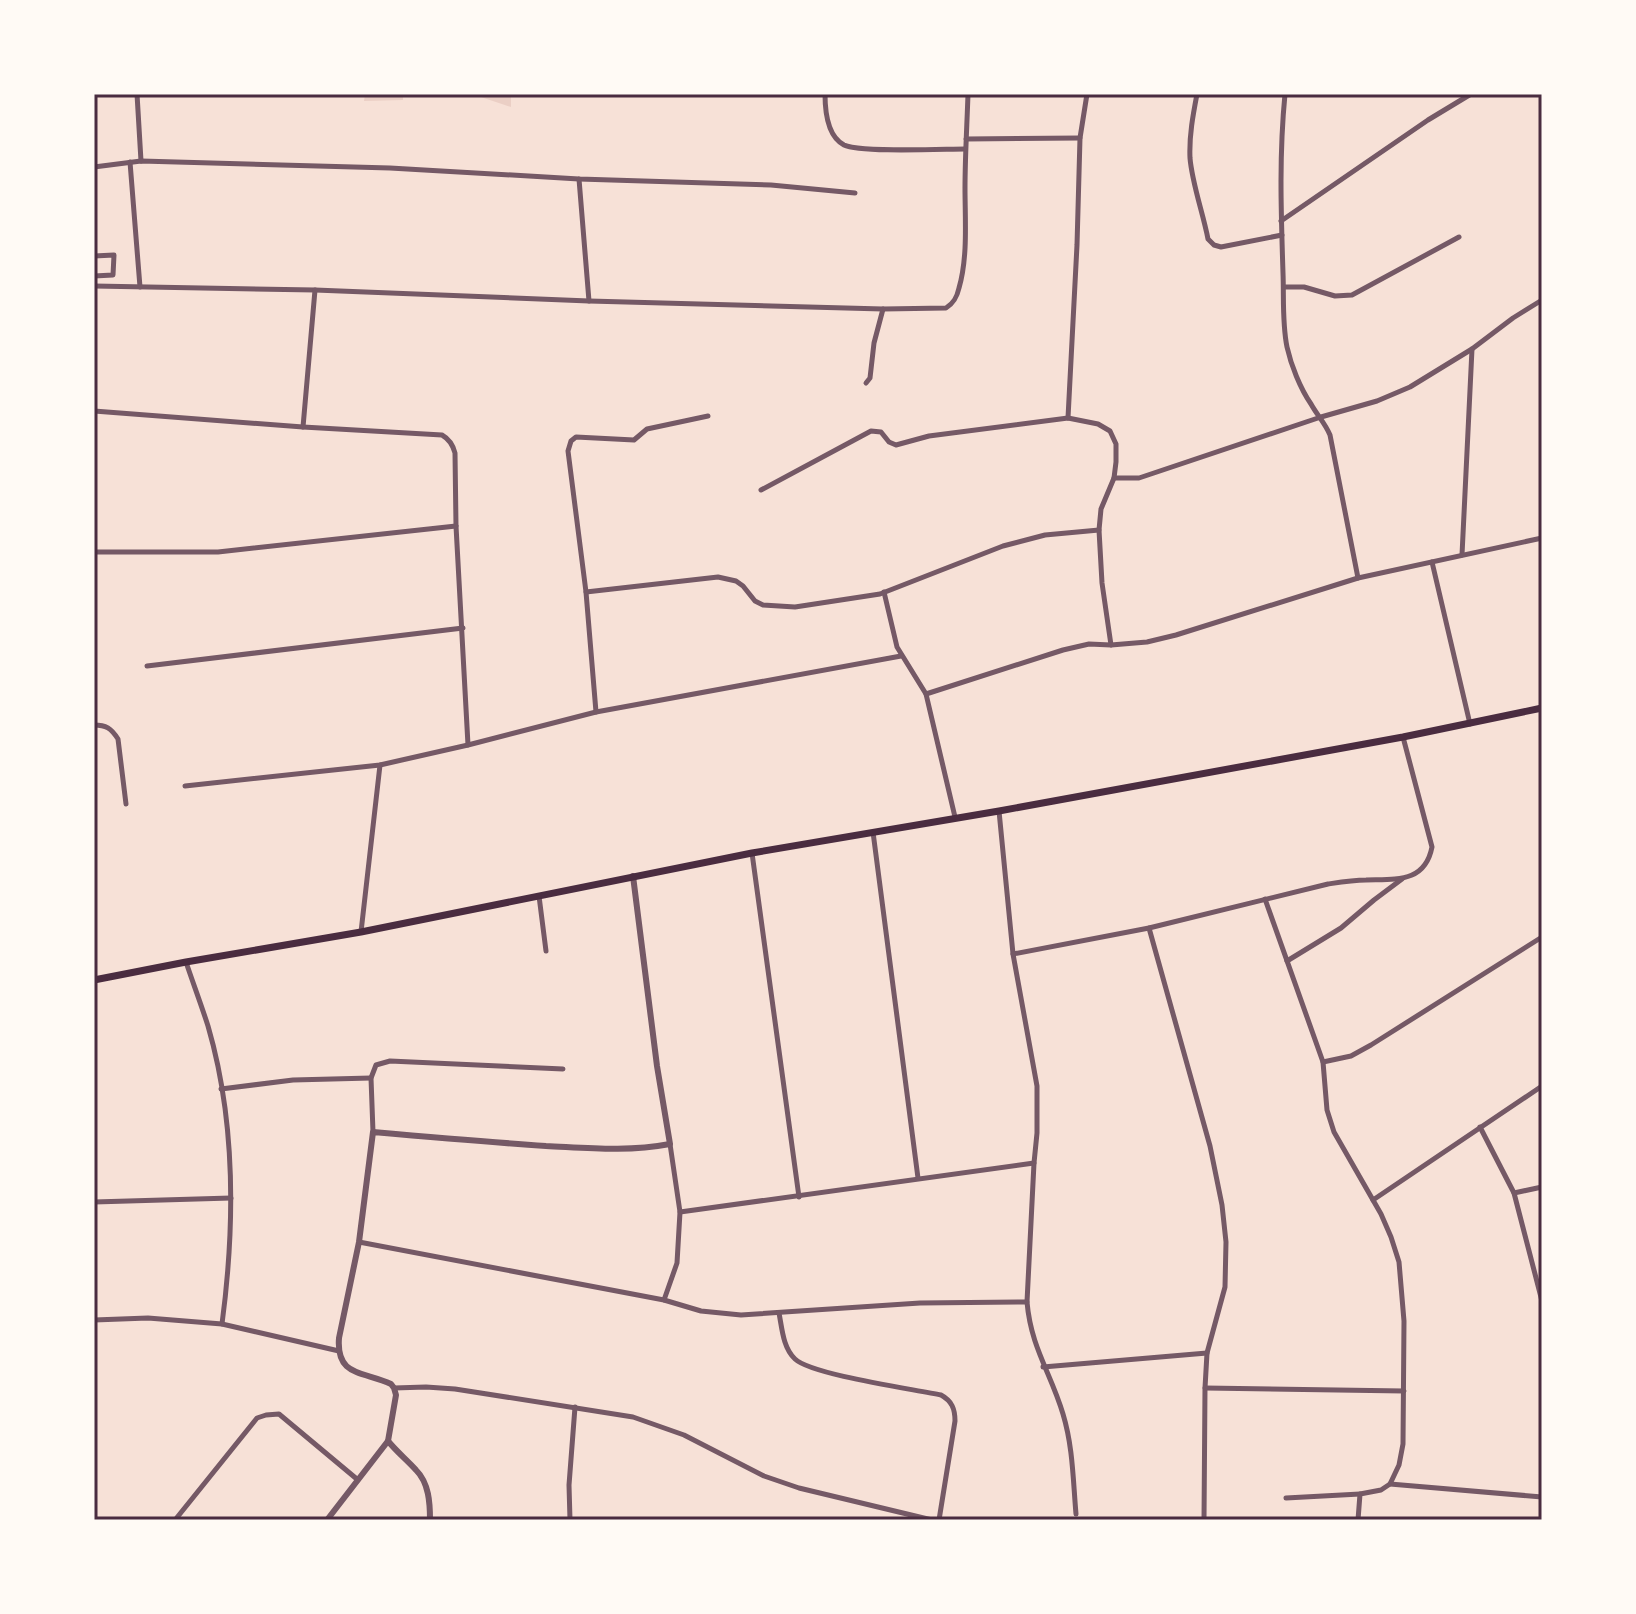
<svg xmlns="http://www.w3.org/2000/svg" width="1636" height="1614" font-family="'Alegreya Sans',sans-serif">
	<rect width="100%" height="100%" fill="#f7e1d7"/>
	<g fill="#ebcfc5">
		<path d="M 365,94 L 403,94 L 403,100 L 364,101 Z"/>
		<path d="M 472,94 L 511,94 L 511,107 Z"/>
	</g>
	<g fill="none" stroke-linecap="round" stroke-linejoin="round">
		<g stroke="#755966" stroke-width="5">
			<path d="M 137,94 L 141,161"/>
			<path d="M 825,94 C 825,111 827,136 844,145 C 860,153 944,149 965,149"/>
			<path d="M 1197,94 C 1193,115 1189,136 1190,158 C 1192,183 1203,213 1208,239 L 1214,245 L 1221,247 L 1282,235"/>
			<path d="M 1285,94 C 1279,156 1281,211 1283,273 C 1284,297 1282,323 1287,347 C 1291,365 1300,388 1311,404 C 1317,415 1325,423 1330,435 L 1358,578"/>
			<path d="M 966,139 L 1080,138"/>
			<path d="M 130,162 L 140,287"/>
			<path d="M 94,167 L 141,161 L 390,168 L 579,179 L 771,185 L 855,193"/>
			<path d="M 579,179 L 589,301"/>
			<path d="M 1281,221 L 1428,120 L 1471,94"/>
			<path d="M 94,256 L 114,255 L 113,275 L 94,276"/>
			<path d="M 94,286 L 315,290 L 589,301 L 883,309 L 946,308 C 954,303 957,297 959,288 C 968,257 965,220 965,188 C 965,157 967,125 968,94"/>
			<path d="M 1284,287 L 1304,287 L 1335,296 L 1352,295 L 1459,237"/>
			<path d="M 866,383 L 870,378 L 874,343 L 883,309"/>
			<path d="M 94,411 L 303,427 L 442,435 C 449,439 453,445 455,453 L 456,526 L 468,745"/>
			<path d="M 1068,418 L 1077,245 L 1080,138 L 1087,94"/>
			<path d="M 303,427 L 315,290"/>
			<path d="M 1114,478 L 1139,478 L 1321,417 L 1377,401 L 1410,387 L 1472,349 L 1513,318 L 1542,300"/>
			<path d="M 761,490 L 871,431 L 881,432 L 889,442 L 896,445 L 929,436 L 1068,418 L 1098,424 L 1110,431 L 1116,444 L 1116,462 L 1114,478 L 1101,509 L 1099,530 L 1102,583 L 1111,645"/>
			<path d="M 94,552 L 218,552 L 456,526"/>
			<path d="M 1462,555 L 1472,349"/>
			<path d="M 1432,562 L 1470,724"/>
			<path d="M 586,592 L 718,577 L 736,581 L 743,586 L 755,601 L 763,605 L 795,607 L 880,594 L 1003,546 L 1045,535 L 1099,530"/>
			<path d="M 884,592 L 897,647 L 926,694 L 955,817"/>
			<path d="M 147,666 L 463,628"/>
			<path d="M 926,694 L 1063,650 L 1089,644 L 1111,645 L 1147,642 L 1176,635 L 1358,578 L 1542,538"/>
			<path d="M 596,712 L 586,592 L 568,451 L 571,441 L 576,437 L 634,440 L 647,429 L 708,416"/>
			<path d="M 94,725 C 106,725 111,728 118,739 L 126,804"/>
			<path d="M 185,786 L 380,765 L 468,745 L 596,712 L 901,656"/>
			<path d="M 999,811 L 1013,954 L 1037,1086 L 1037,1133 L 1034,1163 L 1027,1302 C 1031,1348 1051,1373 1063,1414 C 1073,1447 1073,1480 1076,1514"/>
			<path d="M 873,832 L 918,1178"/>
			<path d="M 752,853 L 799,1197"/>
			<path d="M 539,896 L 546,951"/>
			<path d="M 1265,899 L 1323,1062 L 1327,1110 L 1334,1132 L 1381,1214 L 1391,1237 L 1399,1262 L 1404,1321 L 1403,1444 L 1399,1465 L 1390,1484 L 1381,1490 L 1360,1494 L 1358,1520"/>
			<path d="M 1149,928 L 1210,1146 L 1222,1205 L 1226,1242 L 1225,1287 L 1207,1353 L 1205,1388 L 1204,1520"/>
			<path d="M 361,932 L 380,765"/>
			<path d="M 1013,954 L 1149,928 L 1328,884 C 1341,882 1353,880 1366,880 C 1396,879 1425,883 1432,847 L 1403,737"/>
			<path d="M 1287,961 L 1341,928 L 1374,900 L 1402,879"/>
			<path d="M 186,962 C 193,983 201,1004 208,1026 C 236,1122 235,1226 222,1324"/>
			<path d="M 1323,1062 L 1351,1056 L 1371,1045 L 1542,937"/>
			<path d="M 221,1089 L 293,1080 L 371,1078"/>
			<path d="M 1480,1127 L 1514,1193 L 1542,1301"/>
			<path d="M 373,1132 L 371,1078 L 376,1065 L 390,1061 L 563,1069"/>
			<path d="M 1514,1193 L 1542,1187"/>
			<path d="M 1373,1200 L 1542,1086"/>
			<path d="M 94,1202 L 231,1198"/>
			<path d="M 680,1212 L 1034,1163"/>
			<path d="M 359,1242 L 664,1300 L 701,1311 L 741,1315 L 920,1303 L 1027,1302"/>
			<path d="M 664,1300 L 677,1263 L 680,1212 L 670,1144"/>
			<path d="M 779,1313 C 782,1328 783,1348 795,1359 C 812,1375 913,1389 941,1395 C 952,1401 955,1409 955,1421 L 939,1520"/>
			<path d="M 94,1320 L 148,1318 L 222,1324 L 339,1351"/>
			<path d="M 1043,1367 L 1207,1353"/>
			<path d="M 394,1388 L 426,1387 L 455,1389 L 633,1417 L 684,1435 L 764,1476 L 799,1488 L 932,1520"/>
			<path d="M 1205,1388 L 1404,1391"/>
			<path d="M 1390,1484 L 1542,1497"/>
			<path d="M 1286,1498 L 1360,1494"/>
			<path d="M 175,1520 L 257,1418 L 266,1415 L 279,1414 L 358,1480"/>
			<path d="M 570,1520 L 569,1485 L 575,1407"/>
		</g>
		<g stroke="#755966" stroke-width="6">
			<path d="M 388,1441 C 397,1452 407,1460 416,1470 C 429,1483 430,1503 430,1520"/>
			<path d="M 327,1520 L 388,1441 L 396,1395 L 394,1388 L 391,1384 C 363,1371 336,1377 339,1338 L 359,1242 L 373,1132 C 430,1137 488,1142 546,1146 C 589,1148 627,1152 670,1144 L 657,1066 L 633,876"/>
		</g>
		<path stroke="#4a2c40" stroke-width="7" d="M 94,980 L 186,962 L 361,932 L 752,853 L 999,811 L 1403,737 L 1542,708"/>
	</g>
	<rect width="1636" height="1614" fill="none" stroke="#fffaf5" stroke-width="192"/>
	<rect x="96" y="96" width="1444" height="1422" fill="none" stroke="#4a2c40" stroke-width="3"/>
</svg>
